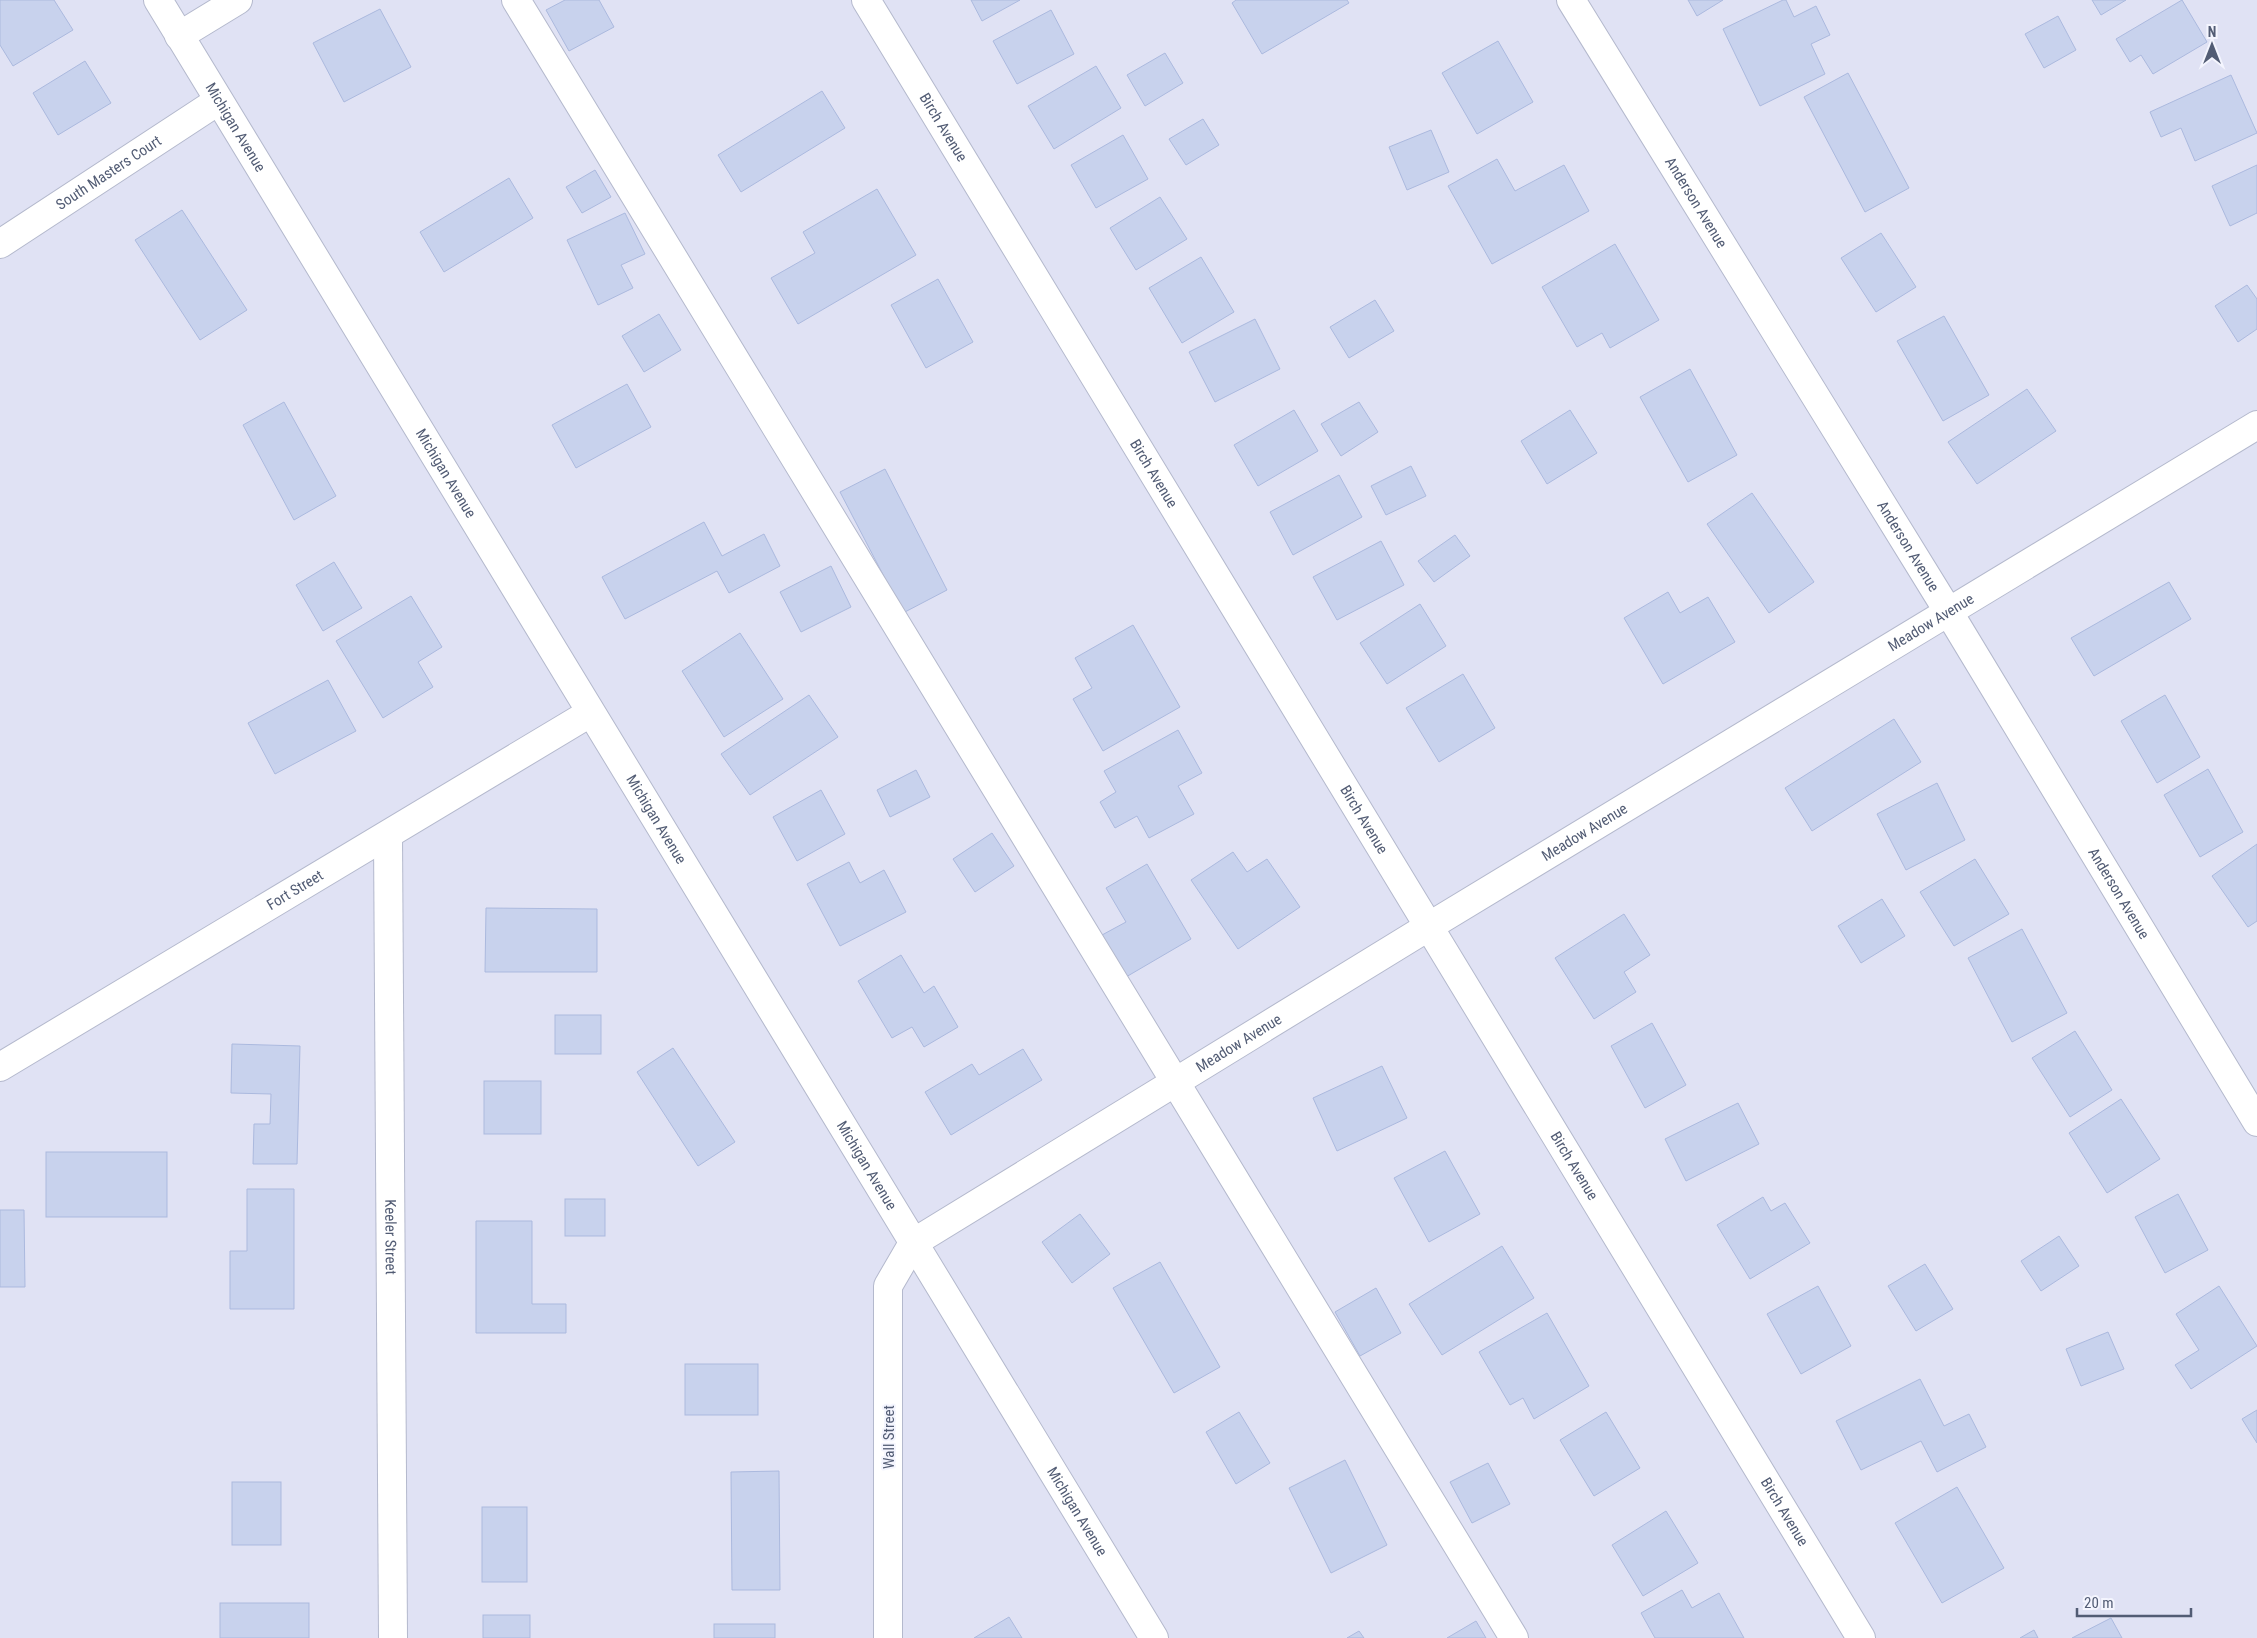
<svg xmlns="http://www.w3.org/2000/svg" width="2257" height="1638" font-family="'Roboto Condensed',sans-serif">
	<rect width="100%" height="100%" fill="#eeeefb"/>
	<rect fill="#e0e2f4" x="0" y="0" width="2257" height="1638"/>
	<g fill="#c8d2ed" stroke="#abb9de">
		<path d="M 0,0 L 54,0 L 73,30 L 13,66 L 0,45 Z"/>
		<path d="M 565,0 L 599,0 L 614,27 L 569,51 L 546,10 Z"/>
		<path d="M 971,0 L 1020,0 L 982,21 Z"/>
		<path d="M 1236,0 L 1347,0 L 1349,3 L 1262,54 L 1232,3 Z"/>
		<path d="M 1688,0 L 1723,0 L 1697,16 Z"/>
		<path d="M 1783,0 L 1786,0 L 1794,17 L 1816,6 L 1830,35 L 1811,44 L 1825,74 L 1760,106 L 1723,29 Z"/>
		<path d="M 2092,0 L 2126,0 L 2101,15 Z"/>
		<path d="M 2182,0 L 2207,42 L 2153,74 L 2141,55 L 2130,62 L 2116,39 Z"/>
		<path d="M 380,9 L 411,67 L 344,102 L 313,43 Z"/>
		<path d="M 1051,10 L 1074,54 L 1017,84 L 993,41 Z"/>
		<path d="M 2058,16 L 2076,50 L 2044,68 L 2025,34 Z"/>
		<path d="M 1498,41 L 1533,102 L 1477,134 L 1442,73 Z"/>
		<path d="M 1165,53 L 1183,83 L 1145,106 L 1127,75 Z"/>
		<path d="M 85,61 L 111,103 L 58,135 L 33,93 Z"/>
		<path d="M 1096,66 L 1121,108 L 1054,149 L 1028,106 Z"/>
		<path d="M 1848,73 L 1909,188 L 1865,212 L 1804,97 Z"/>
		<path d="M 2231,75 L 2257,133 L 2195,161 L 2181,128 L 2161,137 L 2150,112 Z"/>
		<path d="M 822,91 L 845,128 L 741,192 L 718,155 Z"/>
		<path d="M 1203,119 L 1219,145 L 1186,165 L 1169,139 Z"/>
		<path d="M 1431,130 L 1449,172 L 1407,190 L 1389,147 Z"/>
		<path d="M 1123,135 L 1148,179 L 1096,208 L 1071,165 Z"/>
		<path d="M 1497,159 L 1515,191 L 1564,165 L 1589,211 L 1492,264 L 1448,186 Z"/>
		<path d="M 2257,165 L 2257,213 L 2230,226 L 2212,186 Z"/>
		<path d="M 595,170 L 611,197 L 582,213 L 566,187 Z"/>
		<path d="M 509,178 L 533,218 L 444,272 L 420,232 Z"/>
		<path d="M 877,189 L 916,255 L 798,324 L 771,278 L 815,253 L 803,232 Z"/>
		<path d="M 1160,197 L 1187,239 L 1136,270 L 1110,228 Z"/>
		<path d="M 182,210 L 247,310 L 200,340 L 135,240 Z"/>
		<path d="M 625,213 L 645,254 L 621,265 L 633,288 L 598,305 L 567,240 Z"/>
		<path d="M 1881,233 L 1916,287 L 1876,312 L 1841,258 Z"/>
		<path d="M 1615,244 L 1659,320 L 1610,348 L 1602,333 L 1577,347 L 1542,287 Z"/>
		<path d="M 1201,257 L 1234,312 L 1182,343 L 1149,288 Z"/>
		<path d="M 938,279 L 973,342 L 926,368 L 891,305 Z"/>
		<path d="M 2247,285 L 2257,299 L 2257,329 L 2238,342 L 2215,306 Z"/>
		<path d="M 1375,300 L 1394,331 L 1349,358 L 1330,327 Z"/>
		<path d="M 659,314 L 681,350 L 644,372 L 622,336 Z"/>
		<path d="M 1944,316 L 1989,395 L 1943,421 L 1897,341 Z"/>
		<path d="M 1255,319 L 1280,369 L 1215,402 L 1189,352 Z"/>
		<path d="M 1690,369 L 1737,455 L 1688,482 L 1640,397 Z"/>
		<path d="M 627,384 L 651,427 L 576,468 L 552,425 Z"/>
		<path d="M 2027,389 L 2056,431 L 1977,484 L 1948,442 Z"/>
		<path d="M 284,402 L 336,496 L 294,520 L 243,425 Z"/>
		<path d="M 1359,402 L 1378,432 L 1341,456 L 1321,424 Z"/>
		<path d="M 1294,410 L 1318,451 L 1258,486 L 1234,445 Z"/>
		<path d="M 1570,410 L 1597,453 L 1547,484 L 1521,441 Z"/>
		<path d="M 1411,466 L 1426,496 L 1386,515 L 1371,486 Z"/>
		<path d="M 885,469 L 947,590 L 903,613 L 840,492 Z"/>
		<path d="M 1339,475 L 1362,517 L 1293,555 L 1270,512 Z"/>
		<path d="M 1752,493 L 1814,582 L 1769,613 L 1707,524 Z"/>
		<path d="M 704,522 L 722,556 L 764,534 L 780,566 L 729,593 L 717,571 L 625,619 L 602,577 Z"/>
		<path d="M 1455,535 L 1470,556 L 1434,582 L 1418,561 Z"/>
		<path d="M 1381,541 L 1404,585 L 1337,620 L 1313,577 Z"/>
		<path d="M 334,562 L 362,608 L 323,631 L 296,585 Z"/>
		<path d="M 831,566 L 851,607 L 801,632 L 780,592 Z"/>
		<path d="M 2169,582 L 2191,619 L 2094,676 L 2071,638 Z"/>
		<path d="M 1668,592 L 1680,613 L 1708,597 L 1735,642 L 1663,684 L 1624,618 Z"/>
		<path d="M 411,596 L 442,647 L 418,662 L 433,687 L 383,718 L 336,641 Z"/>
		<path d="M 1420,604 L 1446,646 L 1387,684 L 1360,643 Z"/>
		<path d="M 1133,625 L 1180,707 L 1103,751 L 1073,699 L 1092,688 L 1075,658 Z"/>
		<path d="M 740,633 L 783,699 L 724,737 L 682,671 Z"/>
		<path d="M 1463,674 L 1495,728 L 1439,762 L 1406,708 Z"/>
		<path d="M 328,680 L 356,731 L 275,774 L 248,723 Z"/>
		<path d="M 809,695 L 838,737 L 750,795 L 721,754 Z"/>
		<path d="M 2165,695 L 2200,757 L 2157,783 L 2121,721 Z"/>
		<path d="M 1894,719 L 1921,762 L 1812,831 L 1785,788 Z"/>
		<path d="M 1178,730 L 1202,773 L 1178,786 L 1194,814 L 1149,838 L 1137,816 L 1115,828 L 1100,802 L 1116,792 L 1104,771 Z"/>
		<path d="M 2208,769 L 2243,832 L 2200,857 L 2164,795 Z"/>
		<path d="M 916,770 L 930,797 L 890,817 L 877,790 Z"/>
		<path d="M 1937,783 L 1965,840 L 1906,870 L 1877,814 Z"/>
		<path d="M 821,790 L 845,834 L 797,861 L 773,817 Z"/>
		<path d="M 992,833 L 1014,866 L 975,892 L 953,859 Z"/>
		<path d="M 2257,844 L 2257,921 L 2248,927 L 2212,876 Z"/>
		<path d="M 1233,852 L 1247,872 L 1267,859 L 1300,907 L 1238,949 L 1191,880 Z"/>
		<path d="M 1975,859 L 2009,914 L 1954,946 L 1920,892 Z"/>
		<path d="M 849,862 L 860,883 L 884,870 L 906,912 L 840,946 L 807,884 Z"/>
		<path d="M 1147,864 L 1191,939 L 1126,977 L 1102,935 L 1126,922 L 1106,888 Z"/>
		<path d="M 1882,899 L 1905,936 L 1861,963 L 1838,926 Z"/>
		<path d="M 486,908 L 597,909 L 597,972 L 485,972 Z"/>
		<path d="M 1624,914 L 1650,955 L 1624,972 L 1636,992 L 1594,1019 L 1555,958 Z"/>
		<path d="M 2022,929 L 2067,1013 L 2012,1042 L 1968,958 Z"/>
		<path d="M 901,955 L 924,993 L 934,986 L 958,1027 L 924,1047 L 912,1027 L 892,1038 L 858,981 Z"/>
		<rect x="555" y="1015" width="46" height="39"/>
		<path d="M 1652,1023 L 1686,1085 L 1645,1108 L 1611,1046 Z"/>
		<path d="M 2075,1031 L 2112,1090 L 2070,1117 L 2032,1058 Z"/>
		<path d="M 232,1044 L 300,1046 L 297,1164 L 253,1164 L 254,1124 L 270,1124 L 271,1094 L 231,1093 Z"/>
		<path d="M 673,1048 L 735,1142 L 698,1166 L 637,1072 Z"/>
		<path d="M 1023,1049 L 1042,1080 L 951,1135 L 925,1092 L 972,1064 L 979,1075 Z"/>
		<path d="M 1382,1066 L 1407,1118 L 1337,1151 L 1313,1098 Z"/>
		<rect x="484" y="1081" width="57" height="53"/>
		<path d="M 2121,1099 L 2160,1159 L 2107,1193 L 2069,1133 Z"/>
		<path d="M 1738,1103 L 1759,1144 L 1686,1181 L 1665,1139 Z"/>
		<path d="M 1445,1151 L 1480,1214 L 1429,1242 L 1394,1178 Z"/>
		<rect x="46" y="1152" width="121" height="65"/>
		<path d="M 247,1189 L 294,1189 L 294,1309 L 230,1309 L 230,1251 L 247,1251 Z"/>
		<path d="M 2178,1194 L 2208,1250 L 2165,1273 L 2135,1217 Z"/>
		<path d="M 1763,1197 L 1771,1211 L 1785,1203 L 1810,1243 L 1750,1279 L 1717,1225 Z"/>
		<rect x="565" y="1199" width="40" height="37"/>
		<path d="M 0,1210 L 24,1210 L 25,1287 L 0,1287 Z"/>
		<path d="M 1080,1214 L 1110,1254 L 1072,1283 L 1042,1242 Z"/>
		<path d="M 476,1221 L 532,1221 L 532,1304 L 566,1304 L 566,1333 L 476,1333 Z"/>
		<path d="M 2059,1236 L 2079,1266 L 2041,1291 L 2021,1261 Z"/>
		<path d="M 1502,1246 L 1534,1298 L 1442,1355 L 1409,1304 Z"/>
		<path d="M 1160,1262 L 1220,1367 L 1174,1393 L 1113,1288 Z"/>
		<path d="M 1925,1264 L 1953,1309 L 1916,1331 L 1888,1286 Z"/>
		<path d="M 1818,1286 L 1851,1346 L 1801,1374 L 1767,1314 Z"/>
		<path d="M 2219,1286 L 2257,1346 L 2191,1389 L 2175,1365 L 2199,1350 L 2176,1314 Z"/>
		<path d="M 1376,1288 L 1401,1333 L 1360,1356 L 1335,1312 Z"/>
		<path d="M 1547,1313 L 1589,1386 L 1534,1419 L 1523,1398 L 1510,1405 L 1479,1352 Z"/>
		<path d="M 2108,1332 L 2124,1369 L 2081,1386 L 2066,1349 Z"/>
		<rect x="685" y="1364" width="73" height="51"/>
		<path d="M 1920,1379 L 1944,1426 L 1969,1414 L 1986,1447 L 1937,1472 L 1921,1441 L 1861,1470 L 1836,1421 Z"/>
		<path d="M 2257,1410 L 2257,1443 L 2242,1419 Z"/>
		<path d="M 1239,1412 L 1270,1463 L 1236,1484 L 1206,1432 Z"/>
		<path d="M 1606,1412 L 1640,1468 L 1594,1496 L 1560,1440 Z"/>
		<path d="M 1345,1460 L 1387,1545 L 1331,1573 L 1289,1488 Z"/>
		<path d="M 1488,1463 L 1510,1504 L 1472,1523 L 1450,1482 Z"/>
		<path d="M 779,1471 L 780,1590 L 732,1590 L 731,1472 Z"/>
		<rect x="232" y="1482" width="49" height="63"/>
		<path d="M 1957,1487 L 2004,1568 L 1942,1603 L 1895,1523 Z"/>
		<rect x="482" y="1507" width="45" height="75"/>
		<path d="M 1666,1511 L 1698,1563 L 1643,1596 L 1612,1545 Z"/>
		<path d="M 1682,1590 L 1692,1608 L 1719,1593 L 1744,1638 L 1655,1638 L 1641,1613 Z"/>
		<rect x="220" y="1603" width="89" height="35"/>
		<rect x="483" y="1615" width="47" height="23"/>
		<path d="M 1009,1617 L 1022,1638 L 974,1638 Z"/>
		<path d="M 2111,1618 L 2122,1638 L 2072,1638 Z"/>
		<path d="M 1476,1621 L 1486,1638 L 1447,1638 Z"/>
		<rect x="714" y="1624" width="61" height="14"/>
		<path d="M 2034,1630 L 2038,1638 L 2020,1638 Z"/>
		<path d="M 1359,1631 L 1364,1638 L 1347,1638 Z"/>
	</g>
	<g fill="none" stroke-linecap="round" stroke-linejoin="round">
		<defs>
			<g id="minor">
				<path id="s1" d="M 158,0 L 1154,1638"/>
				<path d="M 516,0 L 1514,1638"/>
				<path id="s2" d="M 866,0 L 1861,1638"/>
				<path id="s3" d="M 1571,0 L 1948,611 L 2257,1122"/>
				<path d="M 179,36 L 238,0"/>
				<path id="s4" d="M 0,244 L 218,101"/>
				<path id="s5" d="M 388,836 L 393,1638"/>
				<path id="s6" d="M 0,1067 L 590,713"/>
				<path id="s7" d="M 888,1638 L 888,1286 L 913,1243 L 1428,927 L 2257,425"/>
			</g>
		</defs>
		<use href="#minor" stroke="#b4b9cd" stroke-width="30"/>
		<use href="#minor" stroke="#fff" stroke-width="28"/>
	</g>
	<g text-anchor="middle" dominant-baseline="central" stroke-width="4" stroke-linejoin="round" paint-order="stroke">
		<g font-size="15" fill="#525c74" stroke="#f4f5fe">
			<text stroke="none"><textPath href="#s1" startOffset="149">Michigan Avenue</textPath></text>
			<text stroke="none"><textPath href="#s2" startOffset="149">Birch Avenue</textPath></text>
			<text stroke="none"><textPath href="#s4" startOffset="130">South Masters Court</textPath></text>
			<text stroke="none"><textPath href="#s3" startOffset="238">Anderson Avenue</textPath></text>
			<text stroke="none"><textPath href="#s2" startOffset="554">Birch Avenue</textPath></text>
			<text stroke="none"><textPath href="#s1" startOffset="554">Michigan Avenue</textPath></text>
			<text stroke="none"><textPath href="#s3" startOffset="642">Anderson Avenue</textPath></text>
			<text stroke="none"><textPath href="#s7" startOffset="1594">Meadow Avenue</textPath></text>
			<text stroke="none"><textPath href="#s2" startOffset="959">Birch Avenue</textPath></text>
			<text stroke="none"><textPath href="#s1" startOffset="959">Michigan Avenue</textPath></text>
			<text stroke="none"><textPath href="#s7" startOffset="1189">Meadow Avenue</textPath></text>
			<text stroke="none"><textPath href="#s6" startOffset="344">Fort Street</textPath></text>
			<text stroke="none"><textPath href="#s3" startOffset="1048">Anderson Avenue</textPath></text>
			<text stroke="none"><textPath href="#s7" startOffset="784">Meadow Avenue</textPath></text>
			<text stroke="none"><textPath href="#s1" startOffset="1364">Michigan Avenue</textPath></text>
			<text stroke="none"><textPath href="#s2" startOffset="1364">Birch Avenue</textPath></text>
			<text stroke="none"><textPath href="#s5" startOffset="401">Keeler Street</textPath></text>
			<text transform="translate(889 1437) rotate(-90)">Wall Street</text>
			<text stroke="none"><textPath href="#s1" startOffset="1769">Michigan Avenue</textPath></text>
			<text stroke="none"><textPath href="#s2" startOffset="1769">Birch Avenue</textPath></text>
		</g>
	</g>
	<g transform="translate(2212 45)" stroke="#f4f5fe" stroke-width="4" paint-order="stroke">
	<path d="M0-4L9 19L0 12L-9 19Z" fill="#525c74"/>
	<text y="-8" font-size="14" font-weight="bold" text-anchor="middle" fill="#525c74">N</text>
	</g>
	<path d="M2077 1608v8h114v-8" fill="none" stroke="#525c74" stroke-width="2.5"/>
	<text x="2084" y="1608" font-size="15" fill="#525c74" stroke="#f4f5fe" stroke-width="4" paint-order="stroke">20 m</text>
</svg>
